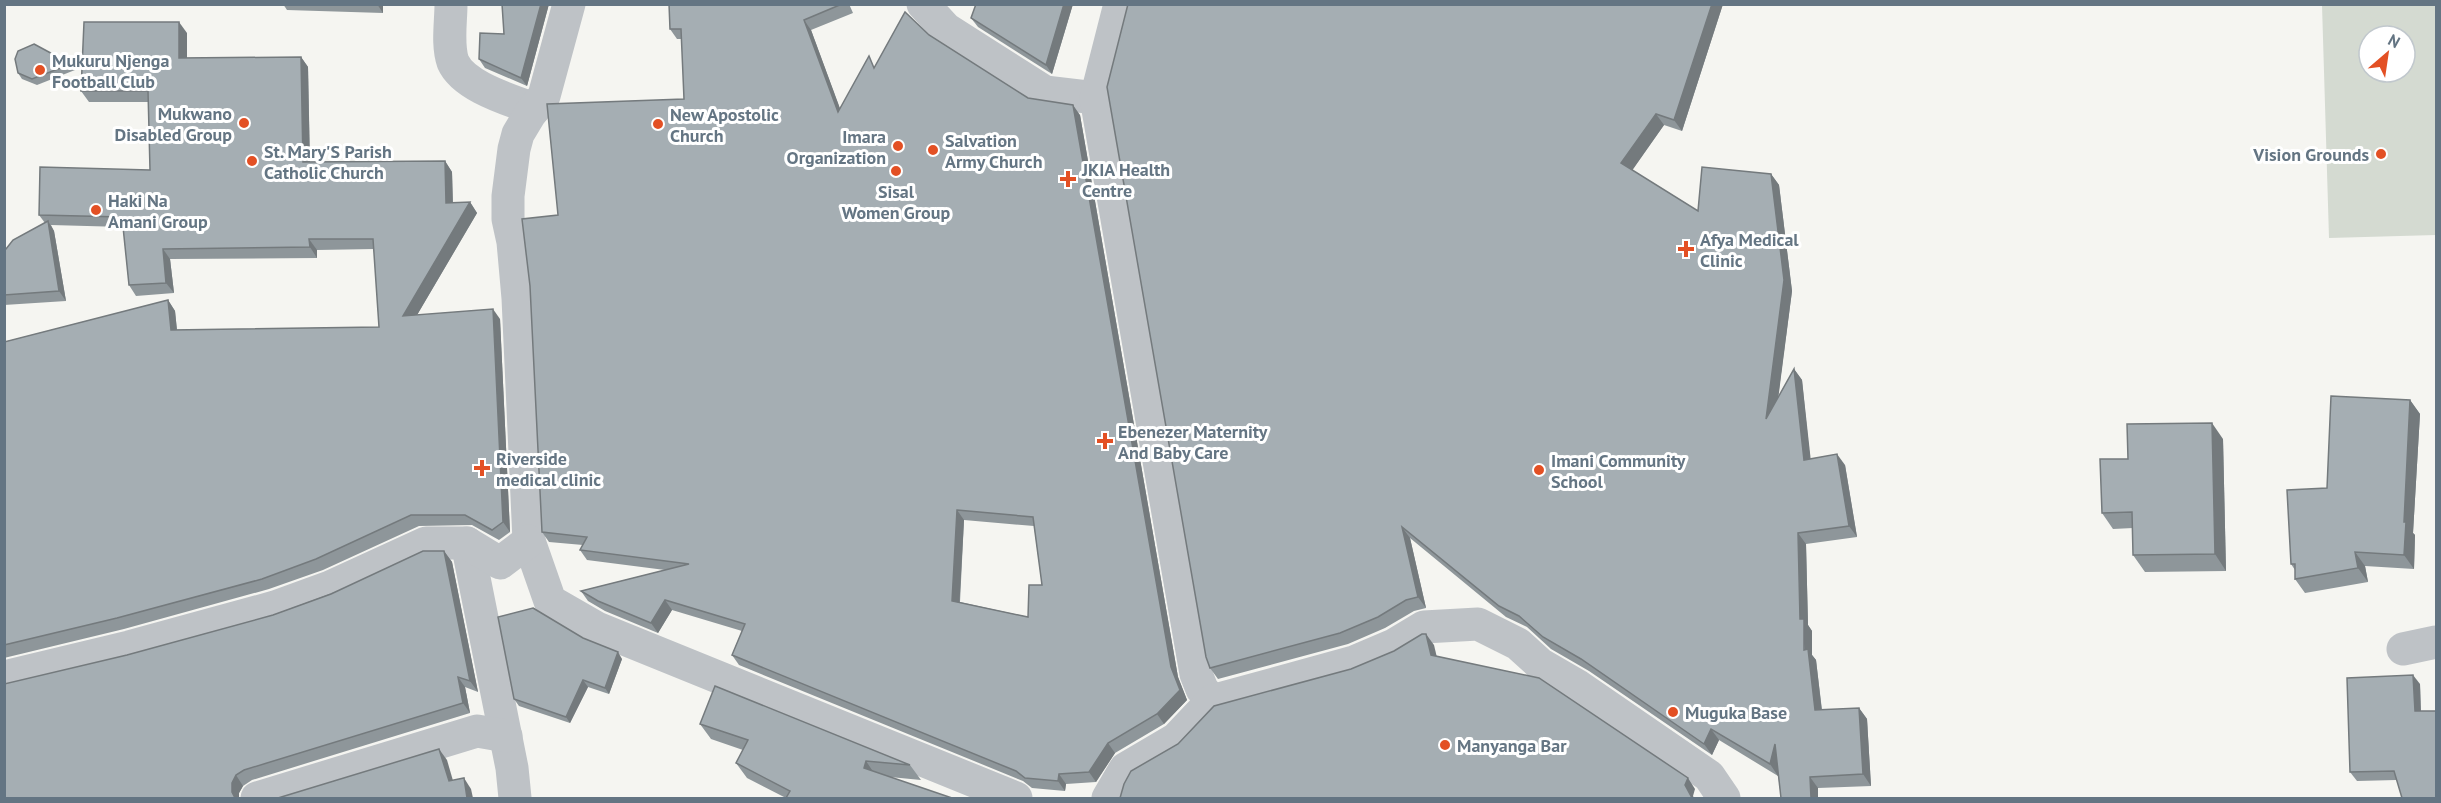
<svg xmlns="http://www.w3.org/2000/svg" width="2441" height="803" font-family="'PT Sans',sans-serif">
	<rect width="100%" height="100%" fill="#f5f5f1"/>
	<path fill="#d4dad1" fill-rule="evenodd" d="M 2322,5 L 2436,5 L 2436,235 L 2329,238 ZM 2369,36 L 2405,36 L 2405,72 L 2369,72 Z"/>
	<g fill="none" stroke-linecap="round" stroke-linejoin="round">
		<g stroke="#bec2c6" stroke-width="33">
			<path d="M 451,4 C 451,22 447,45 453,62 C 464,87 511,100 534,109"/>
			<path d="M 569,4 L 544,96 L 530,114 L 518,134 L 514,149 L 508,196 L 508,219 L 513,242 L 518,298 L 529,541 L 550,601 L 597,628 L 1016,798"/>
			<path d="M 923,4 L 946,29 L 1045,92 L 1096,98"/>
			<path d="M 1120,4 L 1096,98 L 1196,674 L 1202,689 L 1212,701"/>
			<path d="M 467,543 L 512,768 L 515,798"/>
			<path d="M 2403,649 L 2436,642"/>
			<path d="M 4,677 L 129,647 L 275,607 L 330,587 L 426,543 L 467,543 L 500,563 L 529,541"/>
			<path d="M 257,798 L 477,731 L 506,736"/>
			<path d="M 1108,798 L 1125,769 L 1176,739 L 1212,701 L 1354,662 L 1394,645 L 1424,627 L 1478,624 L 1518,644 L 1540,664 L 1578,686 L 1709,776 L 1724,798"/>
		</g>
	</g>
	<g fill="#8e969a" fill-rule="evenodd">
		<path d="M 283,4 L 383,4 L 383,13 L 287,10 Z"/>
		<path d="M 502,4 L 549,4 L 527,86 L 485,68 L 479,59 L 504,34 Z"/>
		<path d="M 669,4 L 849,4 L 853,13 L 811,30 L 840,109 L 876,65 L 929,35 L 1028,98 L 1080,115 L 1178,677 L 1187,700 L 1164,724 L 1115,753 L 1096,782 L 1066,784 L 1065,791 L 1032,788 L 1023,781 L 739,665 L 732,655 L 742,631 L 672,610 L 658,633 L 605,611 L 588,601 L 581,591 L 665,570 L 587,560 L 580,550 L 583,545 L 549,542 L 542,532 L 558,215 L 684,99 L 682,39 L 677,39 L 670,29 ZM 964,520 L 1034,526 L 1042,585 L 1028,617 L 960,602 Z"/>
		<path d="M 1073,4 L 1052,74 L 978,27 L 971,18 Z"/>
		<path d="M 1128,4 L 1723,4 L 1682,131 L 1664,125 L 1632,170 L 1698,211 L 1771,174 L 1779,185 L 1792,291 L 1778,397 L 1794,369 L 1802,380 L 1810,459 L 1845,465 L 1857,537 L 1806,544 L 1808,625 L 1812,631 L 1812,655 L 1816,660 L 1822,710 L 1859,708 L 1867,719 L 1871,786 L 1818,788 L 1818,798 L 1781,798 L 1778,774 L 1778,776 L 1719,740 L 1712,755 L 1589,671 L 1551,649 L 1527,627 L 1506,617 L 1410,538 L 1426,608 L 1414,611 L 1385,628 L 1348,644 L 1218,679 L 1210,668 Z"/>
		<path d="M 187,33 L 187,58 L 301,57 L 308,67 L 310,162 L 445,161 L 452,172 L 453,203 L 470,202 L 477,213 L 417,315 L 500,319 L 510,532 L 499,540 L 472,525 L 419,526 L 323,570 L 269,589 L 124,629 L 4,658 L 4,342 L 168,300 L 175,311 L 177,330 L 379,327 L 374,249 L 317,250 L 317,258 L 170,259 L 174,293 L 136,296 L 129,285 L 123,227 L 51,225 L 54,231 L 66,301 L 4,305 L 4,249 L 6,249 L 45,223 L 39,215 L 150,170 L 149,102 L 89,102 L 81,91 Z"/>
		<path d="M 71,64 L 75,70 L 37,85 L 22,79 L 18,73 Z"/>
		<path d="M 2410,400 L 2420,414 L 2413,533 L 2415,535 L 2414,569 L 2365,566 L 2368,582 L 2305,593 L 2295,579 L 2295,570 L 2291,564 L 2327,488 Z"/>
		<path d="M 2223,439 L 2226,571 L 2145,572 L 2133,555 L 2133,528 L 2113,529 L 2102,513 L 2128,459 Z"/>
		<path d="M 444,551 L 452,562 L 478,692 L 465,687 L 470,713 L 252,780 L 243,786 L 239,793 L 127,655 L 273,615 Z"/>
		<path d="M 583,638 L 622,659 L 609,694 L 588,687 L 570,723 L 519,706 L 514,699 Z"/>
		<path d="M 2420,684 L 2421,711 L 2396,780 L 2357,781 L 2350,772 Z"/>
		<path d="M 700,724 L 910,765 L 921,780 L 890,777 L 786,798 L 747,778 L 736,763 L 743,750 L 711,739 Z"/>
	</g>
	<g fill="#747a7d">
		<path d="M 377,4 L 383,4 L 383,13 Z"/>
		<path d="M 541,4 L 549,4 L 527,86 L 521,78 Z"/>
		<path d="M 1064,4 L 1073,4 L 1052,74 L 1046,65 Z"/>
		<path d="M 1712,4 L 1723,4 L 1682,131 L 1674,120 Z"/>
		<path d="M 804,20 L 811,30 L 845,122 L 838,112 Z"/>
		<path d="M 179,22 L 187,33 L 187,69 L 179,58 Z"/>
		<path d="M 301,57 L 308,67 L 310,172 L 303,162 Z"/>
		<path d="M 1073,105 L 1080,115 L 1178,677 L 1187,700 L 1164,724 L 1157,714 L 1171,667 Z"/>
		<path d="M 1656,114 L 1664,125 L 1629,175 L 1621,163 Z"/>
		<path d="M 445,161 L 452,172 L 453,213 L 446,203 Z"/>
		<path d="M 1771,174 L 1779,185 L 1792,291 L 1774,431 L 1766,419 Z"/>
		<path d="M 470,202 L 477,213 L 410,327 L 403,316 Z"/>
		<path d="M 48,221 L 54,231 L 66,301 L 59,291 Z"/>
		<path d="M 309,239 L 317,250 L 317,258 L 310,247 Z"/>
		<path d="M 163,249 L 170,259 L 174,293 L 166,283 Z"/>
		<path d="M 168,300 L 175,311 L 178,341 L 171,330 Z"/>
		<path d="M 493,309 L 500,319 L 510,532 L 503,522 Z"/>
		<path d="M 1794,369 L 1802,380 L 1812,471 L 1804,460 Z"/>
		<path d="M 2410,400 L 2420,414 L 2413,533 L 2415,535 L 2414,569 L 2404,555 L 2404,522 Z"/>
		<path d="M 2212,423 L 2223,439 L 2226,571 L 2215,554 Z"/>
		<path d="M 1837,454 L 1845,465 L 1857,537 L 1849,526 Z"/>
		<path d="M 957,510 L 964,520 L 959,611 L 952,601 Z"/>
		<path d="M 1402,527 L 1410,538 L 1426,608 L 1418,597 Z"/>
		<path d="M 1798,533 L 1806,544 L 1808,625 L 1812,631 L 1812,655 L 1816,660 L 1823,721 L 1815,710 L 1800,619 Z"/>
		<path d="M 444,551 L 452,562 L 478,692 L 470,681 Z"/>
		<path d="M 2355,552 L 2365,566 L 2368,582 L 2358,568 Z"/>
		<path d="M 665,600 L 672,610 L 658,633 L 651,623 Z"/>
		<path d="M 1426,634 L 1434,645 L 1439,666 L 1431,655 Z"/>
		<path d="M 618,652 L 622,659 L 609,694 L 605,688 Z"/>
		<path d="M 2413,675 L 2420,684 L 2421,720 L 2415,711 Z"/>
		<path d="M 458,677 L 465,687 L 470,713 L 463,703 Z"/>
		<path d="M 583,680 L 588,687 L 570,723 L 566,717 Z"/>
		<path d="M 1859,708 L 1867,719 L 1871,786 L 1863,774 Z"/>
		<path d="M 1711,729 L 1719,740 L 1712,755 L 1704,744 Z"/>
		<path d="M 1108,743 L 1115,753 L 1096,782 L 1089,772 Z"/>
		<path d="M 1775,744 L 1783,755 L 1778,776 L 1770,764 Z"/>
		<path d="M 439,749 L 447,760 L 456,791 L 449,781 Z"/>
		<path d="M 866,761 L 876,776 L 864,768 Z"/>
		<path d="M 1059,774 L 1066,784 L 1065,791 L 1058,781 Z"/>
		<path d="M 236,775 L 243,786 L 239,793 L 239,798 L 235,798 L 232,792 L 232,783 Z"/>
		<path d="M 1810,777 L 1818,788 L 1818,798 L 1811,798 Z"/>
		<path d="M 464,778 L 471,789 L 473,798 L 467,798 Z"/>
		<path d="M 1688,778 L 1695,789 L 1693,796 L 1694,798 L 1692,798 L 1685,785 Z"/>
	</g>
	<g fill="#a5aeb3" stroke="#747a7d" stroke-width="1.5" fill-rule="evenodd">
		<path d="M 502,4 L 541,4 L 521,78 L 479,59 L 480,33 L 504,34 Z"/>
		<path d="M 669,4 L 842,4 L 804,20 L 838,112 L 869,56 L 874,68 L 905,12 L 929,35 L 1028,98 L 1073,105 L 1171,667 L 1180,690 L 1157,714 L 1108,743 L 1089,772 L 1059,774 L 1058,781 L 1025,778 L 1016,771 L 732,655 L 745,624 L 665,600 L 651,623 L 598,601 L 581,591 L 689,564 L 580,550 L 587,537 L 542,532 L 530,286 L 522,219 L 558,215 L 547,104 L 684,99 L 681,29 L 670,29 ZM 957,510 L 1033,517 L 1042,585 L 1029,585 L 1028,617 L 952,601 Z"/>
		<path d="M 976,4 L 1064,4 L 1046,65 L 971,18 Z"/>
		<path d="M 1128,4 L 1712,4 L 1674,120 L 1656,114 L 1621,163 L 1698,211 L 1702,167 L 1771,174 L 1784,280 L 1766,419 L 1794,369 L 1804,460 L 1837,454 L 1849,526 L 1798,533 L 1800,619 L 1804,619 L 1804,650 L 1808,649 L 1815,710 L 1859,708 L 1863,774 L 1810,777 L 1811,798 L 1781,798 L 1775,744 L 1770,764 L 1711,729 L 1704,744 L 1581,659 L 1543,637 L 1519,616 L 1499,606 L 1402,527 L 1418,597 L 1406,600 L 1378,617 L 1340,633 L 1210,668 L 1206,657 L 1107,87 Z"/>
		<path d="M 84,22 L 179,22 L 179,58 L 301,57 L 303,162 L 445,161 L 446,203 L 470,202 L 403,316 L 493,309 L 503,522 L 492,530 L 465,515 L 411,515 L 316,559 L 262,579 L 117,618 L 4,645 L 4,342 L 168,300 L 171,330 L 379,327 L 373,239 L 309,239 L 310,247 L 163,249 L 166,283 L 129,285 L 122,217 L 39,215 L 40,167 L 150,170 L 148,91 L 81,91 Z"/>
		<path d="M 34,44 L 71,64 L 32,79 L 18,73 L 15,59 L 18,51 Z"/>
		<path d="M 48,221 L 59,291 L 4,295 L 4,249 L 6,249 L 13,240 Z"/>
		<path d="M 2331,396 L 2410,400 L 2404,522 L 2406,522 L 2404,555 L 2355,552 L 2358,568 L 2295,579 L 2295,564 L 2291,564 L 2287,490 L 2327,488 Z"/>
		<path d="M 2212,423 L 2215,554 L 2133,555 L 2132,512 L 2102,513 L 2100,459 L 2128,459 L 2127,424 Z"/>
		<path d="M 423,551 L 444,551 L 470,681 L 458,677 L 463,703 L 244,770 L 236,775 L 232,783 L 232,792 L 235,798 L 4,798 L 4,684 L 127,655 L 273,615 L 331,594 Z"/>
		<path d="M 533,608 L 583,638 L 618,652 L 605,688 L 583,680 L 566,717 L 514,699 L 498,617 Z"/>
		<path d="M 1422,634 L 1426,634 L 1431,655 L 1539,678 L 1688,778 L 1685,785 L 1692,798 L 1120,798 L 1124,784 L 1131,771 L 1178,744 L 1214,706 L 1351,669 L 1394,651 Z"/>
		<path d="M 2413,675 L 2415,711 L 2436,711 L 2436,798 L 2402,798 L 2394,771 L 2350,772 L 2347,678 Z"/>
		<path d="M 715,686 L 910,765 L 866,761 L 864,768 L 952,798 L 786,798 L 790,791 L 736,763 L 748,740 L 700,724 Z"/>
		<path d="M 439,749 L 449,781 L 464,778 L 467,798 L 278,798 Z"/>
	</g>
	<g fill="#e35024" stroke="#fff" stroke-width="2">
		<circle cx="40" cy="70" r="6"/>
		<circle cx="244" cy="123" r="6"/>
		<circle cx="658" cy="124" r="6"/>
		<circle cx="898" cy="146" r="6"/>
		<circle cx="933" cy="150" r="6"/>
		<circle cx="2381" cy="154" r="6"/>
		<circle cx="252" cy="161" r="6"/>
		<circle cx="896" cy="171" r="6"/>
		<path d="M1065 170h6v6h6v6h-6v6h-6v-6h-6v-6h6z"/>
		<circle cx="96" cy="210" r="6"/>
		<path d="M1683 240h6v6h6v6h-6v6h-6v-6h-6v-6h6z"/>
		<path d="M1102 432h6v6h6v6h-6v6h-6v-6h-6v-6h6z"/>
		<path d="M479 459h6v6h6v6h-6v6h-6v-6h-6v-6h6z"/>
		<circle cx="1539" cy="470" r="6"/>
		<circle cx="1673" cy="712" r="6"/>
		<circle cx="1445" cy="745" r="6"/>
	</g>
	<g text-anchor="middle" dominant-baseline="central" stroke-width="6" stroke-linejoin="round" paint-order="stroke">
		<g font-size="18" font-weight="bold" fill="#647583" stroke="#fff" text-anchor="start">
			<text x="52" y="60">Mukuru Njenga<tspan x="52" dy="21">Football Club</tspan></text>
			<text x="232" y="113" text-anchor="end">Mukwano<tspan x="232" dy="21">Disabled Group</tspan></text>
			<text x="670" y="114">New Apostolic<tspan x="670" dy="21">Church</tspan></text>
			<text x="886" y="136" text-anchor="end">Imara<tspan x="886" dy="21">Organization</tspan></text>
			<text x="945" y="140">Salvation<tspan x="945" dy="21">Army Church</tspan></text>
			<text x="264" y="151">St. Mary'S Parish<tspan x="264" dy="21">Catholic Church</tspan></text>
			<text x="2369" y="154" text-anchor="end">Vision Grounds</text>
			<text x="1082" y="169">JKIA Health<tspan x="1082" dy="21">Centre</tspan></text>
			<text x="896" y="191" text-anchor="middle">Sisal<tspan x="896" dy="21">Women Group</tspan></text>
			<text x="108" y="200">Haki Na<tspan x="108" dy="21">Amani Group</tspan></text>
			<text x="1700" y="239">Afya Medical<tspan x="1700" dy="21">Clinic</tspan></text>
			<text x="1118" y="431">Ebenezer Maternity<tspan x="1118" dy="21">And Baby Care</tspan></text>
			<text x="496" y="458">Riverside<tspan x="496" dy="21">medical clinic</tspan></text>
			<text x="1551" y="460">Imani Community<tspan x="1551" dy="21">School</tspan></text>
			<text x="1685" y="712">Muguka Base</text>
			<text x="1457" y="745">Manyanga Bar</text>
		</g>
	</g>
	<rect width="2441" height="803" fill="none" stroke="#647583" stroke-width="12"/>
	<g transform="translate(2387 54) rotate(29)"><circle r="28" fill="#ffffff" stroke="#c1c8cd" stroke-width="1.5"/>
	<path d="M0-4.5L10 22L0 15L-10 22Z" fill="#e35024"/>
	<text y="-9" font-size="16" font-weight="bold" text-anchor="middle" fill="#647583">N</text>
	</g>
</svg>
